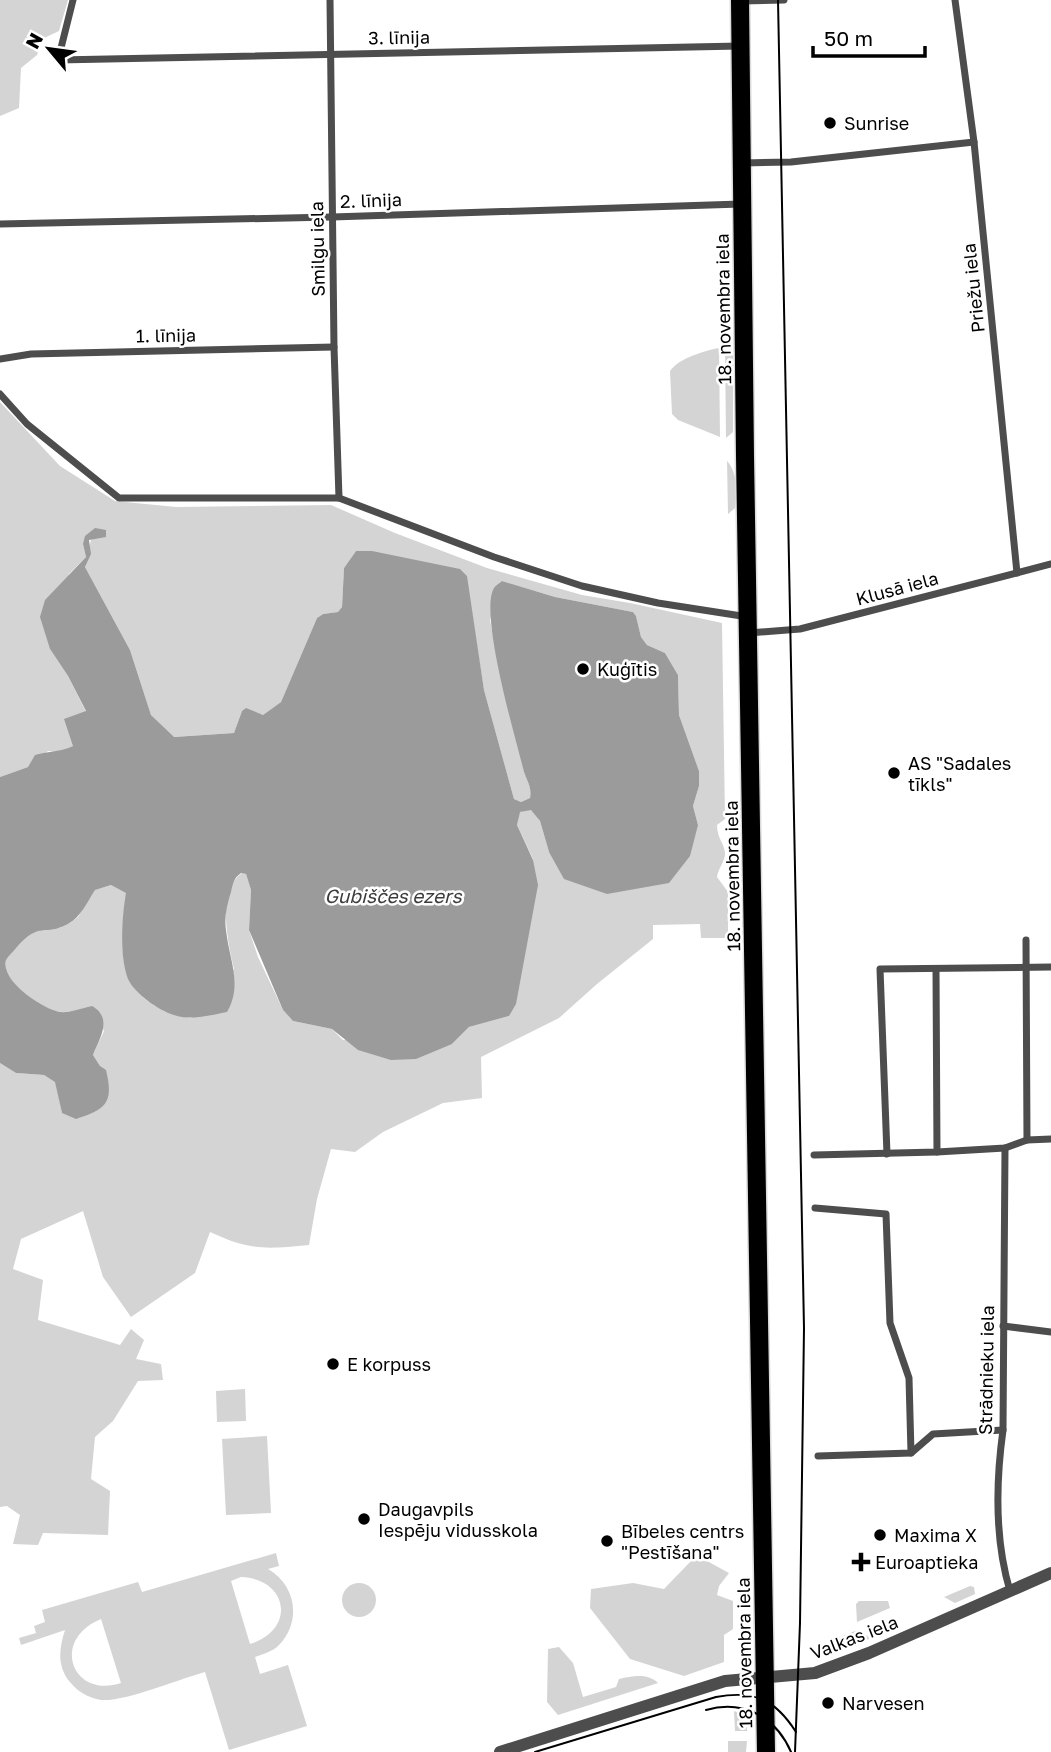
<svg xmlns="http://www.w3.org/2000/svg" width="1051" height="1752" font-family="'Golos Text',sans-serif">
	<rect width="100%" height="100%" fill="#fff"/>
	<g fill="#d4d4d4" fill-rule="evenodd">
		<path d="M 0,0 L 68,0 L 59,31 L 44,38 L 37,55 L 21,68 L 19,108 L 0,116 Z"/>
		<path d="M 719,348 L 720,437 L 678,420 L 672,414 L 670,371 C 679,358 704,351 719,348 Z"/>
		<path d="M 725,348 L 733,355 L 733,432 L 726,438 Z"/>
		<path d="M 0,402 L 60,466 L 115,501 L 176,507 L 331,505 L 395,533 L 487,568 L 582,595 L 630,603 L 722,623 L 725,819 L 717,825 C 717,839 725,844 725,854 C 725,861 718,869 717,877 L 728,892 L 728,938 L 701,938 L 700,924 L 653,925 L 653,939 L 597,984 L 559,1018 L 481,1057 L 482,1098 L 443,1103 L 383,1132 L 355,1152 L 331,1149 L 317,1199 L 309,1245 C 266,1249 251,1251 210,1232 L 195,1273 L 131,1317 L 103,1277 L 83,1211 L 21,1239 L 13,1269 L 43,1280 L 38,1320 L 120,1345 L 131,1329 L 144,1340 L 136,1359 L 161,1364 L 163,1380 L 138,1381 L 113,1421 L 95,1437 L 91,1479 L 110,1491 L 108,1535 L 43,1533 L 38,1545 L 13,1544 L 20,1515 L 7,1506 L 0,1507 L 0,1063 L 16,1073 L 44,1075 L 56,1082 L 62,1113 L 100,1066 L 93,1055 L 104,1031 L 92,1006 C 83,1008 73,1012 64,1012 C 43,1013 15,990 5,972 L 6,958 L 28,934 L 41,929 L 59,928 L 70,923 L 78,917 L 94,890 L 111,885 L 127,893 C 122,914 119,960 129,979 C 139,1002 169,1015 191,1018 L 234,969 C 228,943 216,891 242,873 L 246,874 L 251,890 L 249,930 L 258,957 L 283,1010 L 293,1021 L 332,1029 L 343,1040 L 452,1044 L 469,1027 L 509,1016 L 533,859 L 517,825 L 519,812 L 531,809 L 540,821 L 549,852 L 698,825 L 693,806 L 699,786 L 699,771 L 679,715 L 678,675 L 665,653 L 647,645 L 641,637 L 636,616 L 633,612 L 555,597 L 502,581 L 490,620 L 499,669 L 524,771 L 532,793 L 530,798 L 521,802 L 514,799 L 484,690 L 466,576 L 356,551 L 344,568 L 342,607 L 338,612 L 323,614 L 317,618 L 281,702 L 263,715 L 242,711 L 234,733 L 173,737 L 151,715 L 130,650 L 85,567 C 91,553 88,542 95,528 L 83,544 L 86,557 L 69,574 L 50,649 L 68,676 L 86,712 L 73,746 L 60,752 L 48,751 L 28,767 L 0,777 Z"/>
		<path d="M 727,461 C 738,473 737,493 735,508 L 728,514 Z"/>
		<path d="M 245,1389 L 246,1421 L 217,1422 L 216,1391 Z"/>
		<path d="M 267,1436 L 271,1513 L 226,1515 L 222,1439 Z"/>
		<path d="M 276,1553 L 279,1566 L 268,1569 C 296,1585 302,1621 279,1645 C 272,1652 263,1654 255,1657 L 260,1674 L 288,1665 L 307,1726 L 229,1750 L 205,1672 C 179,1679 125,1702 101,1700 C 88,1698 77,1691 69,1681 C 57,1665 59,1649 65,1630 L 21,1645 L 19,1638 L 36,1633 L 34,1626 L 45,1622 L 42,1610 L 138,1582 L 142,1592 ZM 241,1577 C 289,1579 296,1630 250,1644 L 231,1581 ZM 101,1619 L 121,1683 C 72,1699 50,1640 101,1619 Z"/>
		<path d="M 692,1560 L 707,1561 L 729,1573 L 719,1586 L 717,1595 L 733,1601 L 733,1629 L 724,1635 L 724,1662 L 684,1676 L 630,1659 L 590,1608 L 591,1589 L 633,1583 L 664,1589 Z"/>
		<circle cx="359" cy="1600" r="17"/>
		<path d="M 970,1586 L 974,1587 L 975,1594 L 955,1603 L 944,1597 Z"/>
		<path d="M 859,1601 L 888,1601 L 890,1608 L 857,1622 L 856,1604 Z"/>
		<path d="M 855,1631 L 868,1636 L 869,1639 L 823,1654 L 831,1641 Z"/>
		<path d="M 559,1647 L 573,1663 L 583,1697 L 616,1687 L 619,1679 C 633,1676 647,1673 658,1683 L 558,1715 L 547,1702 L 548,1649 Z"/>
		<path d="M 734,1711 C 743,1714 747,1722 747,1731 L 735,1731 Z"/>
		<path d="M 728,1741 L 747,1741 L 746,1752 L 728,1752 Z"/>
	</g>
	<path fill="#9b9b9b" d="M 95,528 L 106,530 L 106,537 L 89,540 L 91,554 L 85,567 L 130,650 L 151,715 L 174,737 L 234,733 L 242,711 L 246,708 L 263,715 L 281,702 L 317,618 L 323,614 L 338,612 L 342,607 L 344,568 L 356,551 L 372,551 L 460,569 L 467,576 L 484,690 L 514,799 L 521,802 L 530,798 C 533,788 525,778 523,768 C 515,736 479,613 494,588 C 495,586 500,583 502,581 L 555,597 L 633,612 L 636,616 L 641,637 L 647,645 L 665,653 L 678,675 L 679,715 L 699,771 L 699,786 L 693,806 L 698,825 L 690,856 L 669,883 L 607,894 L 564,879 L 549,852 L 540,821 L 531,810 L 520,812 L 517,825 L 533,860 L 538,885 L 516,1004 L 509,1016 L 469,1027 L 452,1044 L 416,1059 L 391,1060 L 358,1050 L 332,1029 L 293,1021 L 283,1010 L 249,930 L 251,890 L 246,874 L 241,873 C 234,878 233,883 231,892 C 227,904 224,918 226,930 C 229,959 243,985 227,1012 C 211,1015 191,1021 174,1015 C 158,1010 135,994 128,979 C 119,956 122,916 126,893 L 111,885 L 95,890 C 87,902 81,917 68,924 C 44,937 40,920 16,948 C 13,952 8,956 6,960 C 0,981 43,1009 60,1012 C 69,1013 82,1008 92,1006 C 113,1018 100,1038 93,1055 L 100,1066 L 106,1070 C 114,1103 106,1109 76,1119 L 62,1113 L 55,1082 L 44,1075 L 16,1073 L 0,1063 L 0,777 L 28,767 L 35,755 C 49,751 60,752 73,746 L 64,719 L 86,711 L 68,676 L 50,649 L 40,617 L 45,600 L 86,557 L 83,544 L 85,536 Z"/>
	<g fill="none" stroke-linecap="round" stroke-linejoin="round">
		<defs>
			<path id="primary" d="M 740,0 L 745,456 L 766,1752"/>
		</defs>
		<use href="#primary" stroke="#dbdbdb" stroke-width="21"/>
		<g stroke="#4d4d4d" stroke-width="7">
			<path d="M 73,0 L 58,60 L 740,46"/>
			<path d="M 330,0 L 334,347 L 339,498"/>
			<path d="M 955,0 L 974,142 L 1017,573"/>
			<path d="M 741,1 L 784,0"/>
			<path d="M 743,163 L 791,162 L 974,142"/>
			<path d="M 0,224 L 332,217 L 741,204"/>
			<path d="M 0,359 L 31,354 L 334,347"/>
			<path d="M 0,394 L 27,424 L 119,498 L 339,498 L 494,557 L 582,586 L 658,603 L 748,617"/>
			<path d="M 749,633 L 800,629 L 1051,564"/>
			<path d="M 1026,940 L 1027,1140"/>
			<path d="M 936,969 L 937,1152"/>
			<path d="M 1005,1148 L 1003,1430 C 996,1481 995,1541 1010,1591"/>
			<path d="M 887,1154 L 880,969 L 1051,967"/>
			<path d="M 814,1155 L 937,1152 L 1005,1148 L 1027,1140 L 1051,1139"/>
			<path d="M 815,1208 L 886,1214 L 890,1323 L 909,1378 L 911,1453"/>
			<path d="M 1003,1326 L 1051,1332"/>
			<path d="M 818,1456 L 911,1453 L 933,1434 L 1003,1430"/>
		</g>
		<path stroke="#4d4d4d" stroke-width="12" d="M 500,1752 L 725,1681 L 815,1673 L 869,1653 L 1051,1573"/>
		<use href="#primary" stroke="#000" stroke-width="18"/>
		<g stroke="#000" stroke-width="2">
			<path d="M 778,0 L 804,1328 L 800,1623 L 795,1752"/>
			<path d="M 706,1710 C 743,1699 776,1717 791,1752"/>
			<path d="M 535,1752 L 716,1697 C 754,1690 775,1699 796,1732"/>
		</g>
	</g>
	<g fill="#000" stroke="#fff" stroke-width="2.5">
		<circle cx="830" cy="123" r="7"/>
		<circle cx="583" cy="669" r="7"/>
		<circle cx="894" cy="773" r="7"/>
		<circle cx="333" cy="1364" r="7"/>
		<circle cx="364" cy="1519" r="7"/>
		<circle cx="880" cy="1535" r="7"/>
		<circle cx="607" cy="1541" r="7"/>
		<path d="M857.5 1551.5h7v7h7v7h-7v7h-7v-7h-7v-7h7z"/>
		<circle cx="828" cy="1703" r="7"/>
	</g>
	<g text-anchor="middle" dominant-baseline="central" stroke-width="5" stroke-linejoin="round" paint-order="stroke">
		<g font-size="18" fill="#000" stroke="#fff">
			<text transform="translate(399 37) rotate(-1)">3. līnija</text>
			<text transform="translate(371 200) rotate(-2)">2. līnija</text>
			<text transform="translate(317 249) rotate(-91)">Smilgu iela</text>
			<text transform="translate(973 288) rotate(-96)">Priežu iela</text>
			<text transform="translate(723 309) rotate(-91)">18. novembra iela</text>
			<text transform="translate(166 335) rotate(-1)">1. līnija</text>
			<text transform="translate(897 588) rotate(-15)">Klusā iela</text>
			<text transform="translate(732 876) rotate(-91)">18. novembra iela</text>
			<text transform="translate(986 1370) rotate(-89)">Strādnieku iela</text>
			<text transform="translate(854 1637) rotate(-21)">Valkas iela</text>
			<text transform="translate(744 1653) rotate(-91)">18. novembra iela</text>
		</g>
		<g font-size="18" fill="#000" stroke="#fff" text-anchor="start">
			<text x="844" y="123">Sunrise</text>
			<text x="597" y="669">Kuģītis</text>
			<text x="908" y="763">AS "Sadales<tspan x="908" dy="21">tīkls"</tspan></text>
			<text x="347" y="1364">E korpuss</text>
			<text x="378" y="1509">Daugavpils<tspan x="378" dy="21">Iespēju vidusskola</tspan></text>
			<text x="621" y="1531">Bībeles centrs<tspan x="621" dy="21">"Pestīšana"</tspan></text>
			<text x="894" y="1535">Maxima X</text>
			<text x="875" y="1562">Euroaptieka</text>
			<text x="842" y="1703">Narvesen</text>
		</g>
		<g font-size="19" font-style="italic" fill="#3c3c3c" stroke="#fff">
			<text x="393" y="895">Gubiščes ezers</text>
		</g>
	</g>
	<g transform="translate(49 49) rotate(299)" stroke="#ffffff" stroke-width="5" paint-order="stroke">
	<path d="M0-5L12 26L0 18L-12 26Z" fill="#000000"/>
	<text y="-10" font-size="19" font-weight="bold" text-anchor="middle" fill="#000000">N</text>
	</g>
	<path d="M813 46v10h112v-10" fill="none" stroke="#000000" stroke-width="3.5"/>
	<text x="824" y="46" font-size="21" fill="#000000" stroke="#ffffff" stroke-width="5" paint-order="stroke">50 m</text>
</svg>
